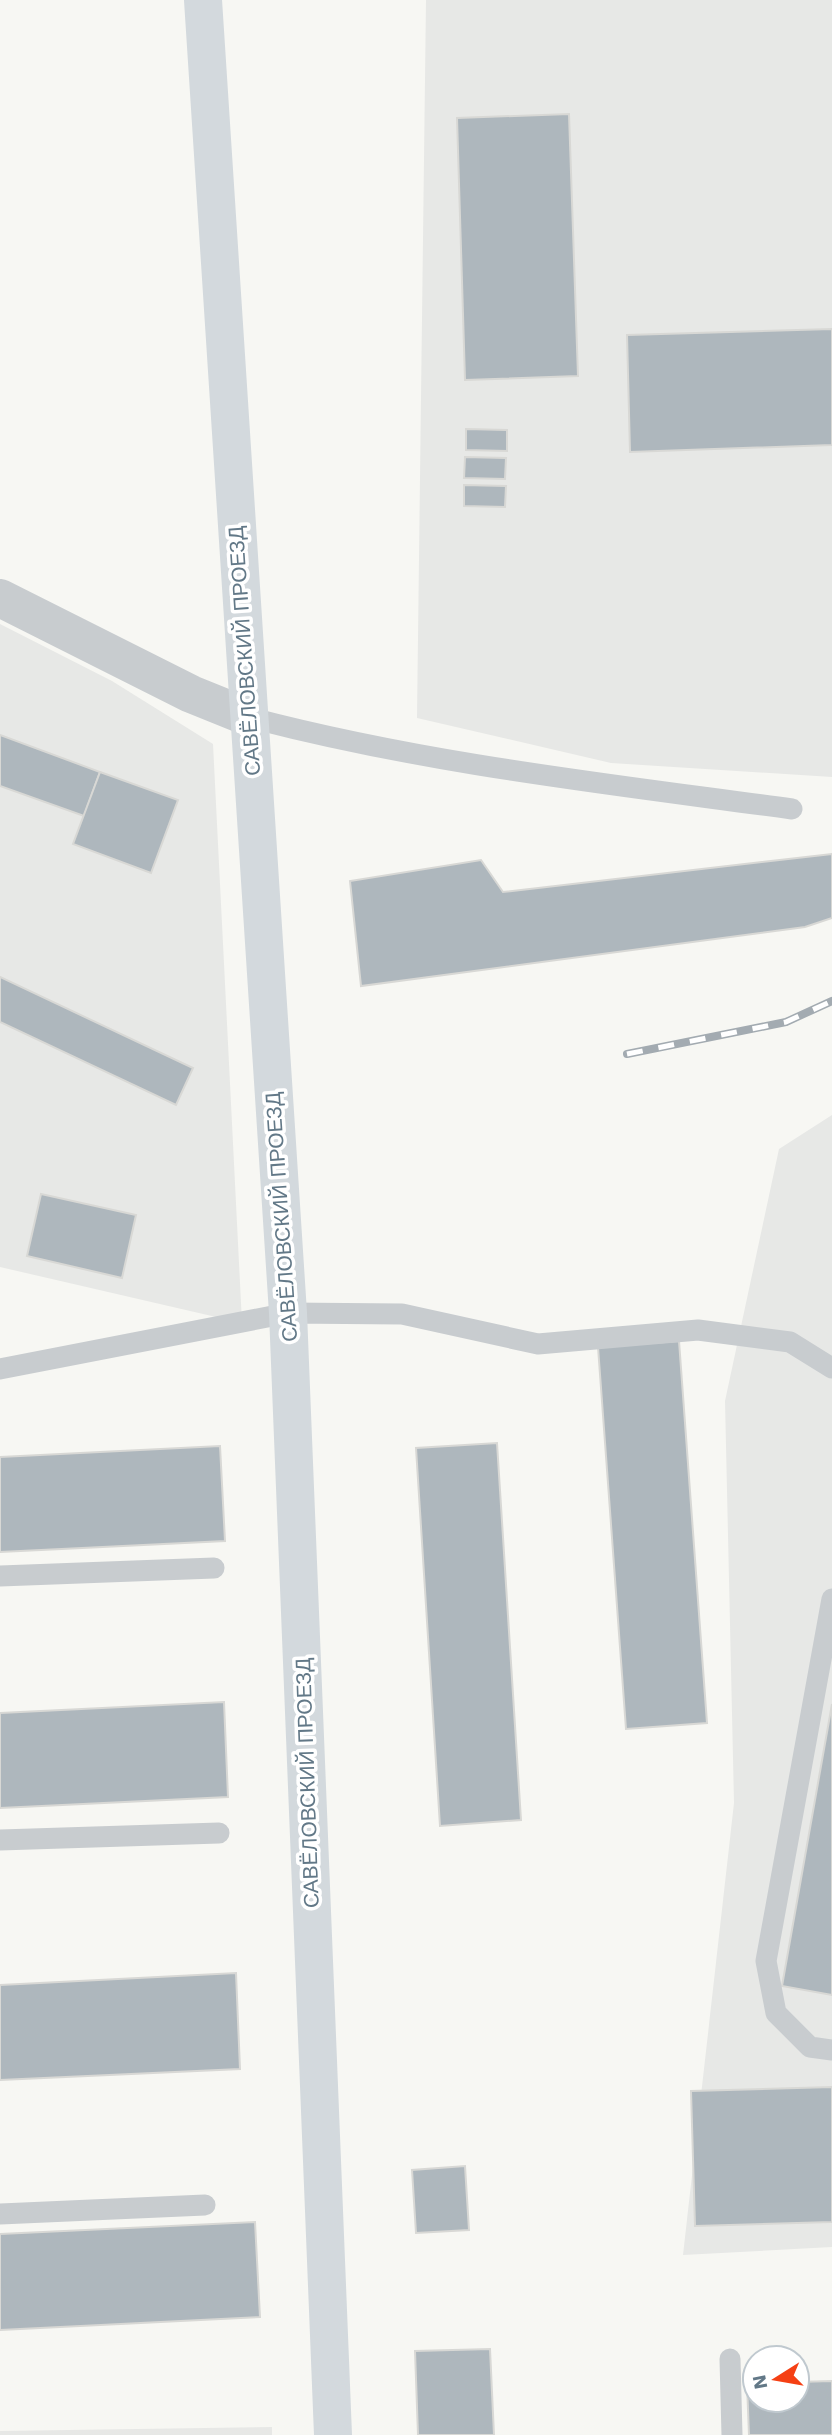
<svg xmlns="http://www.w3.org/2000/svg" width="832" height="2435" font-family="'Work Sans',sans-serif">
	<rect width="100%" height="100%" fill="#f7f7f3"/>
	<g fill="#e7e8e6">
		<path d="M 426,0 L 832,0 L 832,777 L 611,763 L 417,718 Z"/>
		<path d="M 0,624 L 112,681 L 213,744 L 242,1323 L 0,1267 Z"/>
		<path d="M 832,1115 L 832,2247 L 683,2255 L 734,1803 L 725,1401 L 779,1149 Z"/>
		<path d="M 272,2427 L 272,2435 L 0,2435 L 0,2431 Z"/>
	</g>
	<g fill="#aeb7bd" stroke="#d8d8d5" stroke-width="2">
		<path d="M 569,114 L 578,376 L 465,380 L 457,118 Z"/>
		<path d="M 832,329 L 832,445 L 630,452 L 627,335 Z"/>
		<path d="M 466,429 L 507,430 L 507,451 L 466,450 Z"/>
		<path d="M 465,457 L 506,458 L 505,479 L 464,478 Z"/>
		<path d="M 464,485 L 506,486 L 505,507 L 464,506 Z"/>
		<path d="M 0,735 L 100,772 L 84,816 L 0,786 Z"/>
		<path d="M 100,772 L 178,800 L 151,873 L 73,844 Z"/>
		<path d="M 832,854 L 832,918 L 805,927 L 361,986 L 350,881 L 481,860 L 503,892 Z"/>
		<path d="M 0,977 L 193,1068 L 176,1105 L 0,1022 Z"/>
		<path d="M 41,1194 L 136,1215 L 122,1278 L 27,1256 Z"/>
		<path d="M 679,1341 L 707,1723 L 626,1729 L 598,1347 Z"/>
		<path d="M 497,1443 L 521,1820 L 440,1826 L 416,1448 Z"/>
		<path d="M 220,1446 L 225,1541 L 0,1552 L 0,1457 Z"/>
		<path d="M 224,1702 L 228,1797 L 0,1808 L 0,1713 Z"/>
		<path d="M 832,1704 L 832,1995 L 782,1986 Z"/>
		<path d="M 236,1973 L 240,2069 L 0,2080 L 0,1985 Z"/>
		<path d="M 832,2087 L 832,2222 L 695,2226 L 691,2091 Z"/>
		<path d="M 465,2166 L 469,2230 L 416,2233 L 412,2170 Z"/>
		<path d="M 255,2222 L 260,2317 L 0,2330 L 0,2234 Z"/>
		<path d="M 490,2349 L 494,2435 L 418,2435 L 415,2351 Z"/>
		<path d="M 832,2381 L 832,2435 L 749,2435 L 747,2384 L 755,2384 L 755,2400 L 797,2400 L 797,2382 Z"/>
	</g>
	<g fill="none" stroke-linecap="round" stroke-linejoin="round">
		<g stroke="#c8cccf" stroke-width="21">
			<path d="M 248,717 C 426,764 609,784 792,809"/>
			<path d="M 0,1369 L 288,1313 L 402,1314 L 538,1344 L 698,1330 L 790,1342 L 832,1368"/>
			<path d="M 0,1576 L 214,1568"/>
			<path d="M 832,1599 L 766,1961 L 776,2013 L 810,2047 L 832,2050"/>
			<path d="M 0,1840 L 219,1833"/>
			<path d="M 0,2214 L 205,2205"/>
			<path d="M 730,2359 L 732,2435"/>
		</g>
		<path stroke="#c8cccf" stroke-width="38" d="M 0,598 L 191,694 L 248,717"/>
		<path stroke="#d3d9dd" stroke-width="38" d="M 203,0 L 288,1313 L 333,2435"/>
		<defs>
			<path id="rail" d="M 627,1054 L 786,1022 L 832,1001"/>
		</defs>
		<use href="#rail" stroke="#a3abb1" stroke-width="8"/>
		<use href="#rail" stroke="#fff" stroke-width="5" stroke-dasharray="16" stroke-linecap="butt"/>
	</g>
	<g text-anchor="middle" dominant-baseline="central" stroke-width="7" stroke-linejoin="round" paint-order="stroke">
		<g font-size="21" fill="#627887" stroke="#fff">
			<text transform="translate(244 651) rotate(-94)">САВЁЛОВСКИЙ ПРОЕЗД</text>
			<text transform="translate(281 1217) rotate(-94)">САВЁЛОВСКИЙ ПРОЕЗД</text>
			<text transform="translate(307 1783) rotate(-92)">САВЁЛОВСКИЙ ПРОЕЗД</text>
		</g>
	</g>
	<g transform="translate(776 2379) rotate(259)"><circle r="33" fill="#ffffff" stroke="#c0c9cf" stroke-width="2"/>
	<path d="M0-5L12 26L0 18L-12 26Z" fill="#f54014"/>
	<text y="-10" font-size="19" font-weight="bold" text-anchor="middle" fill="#627887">N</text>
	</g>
</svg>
